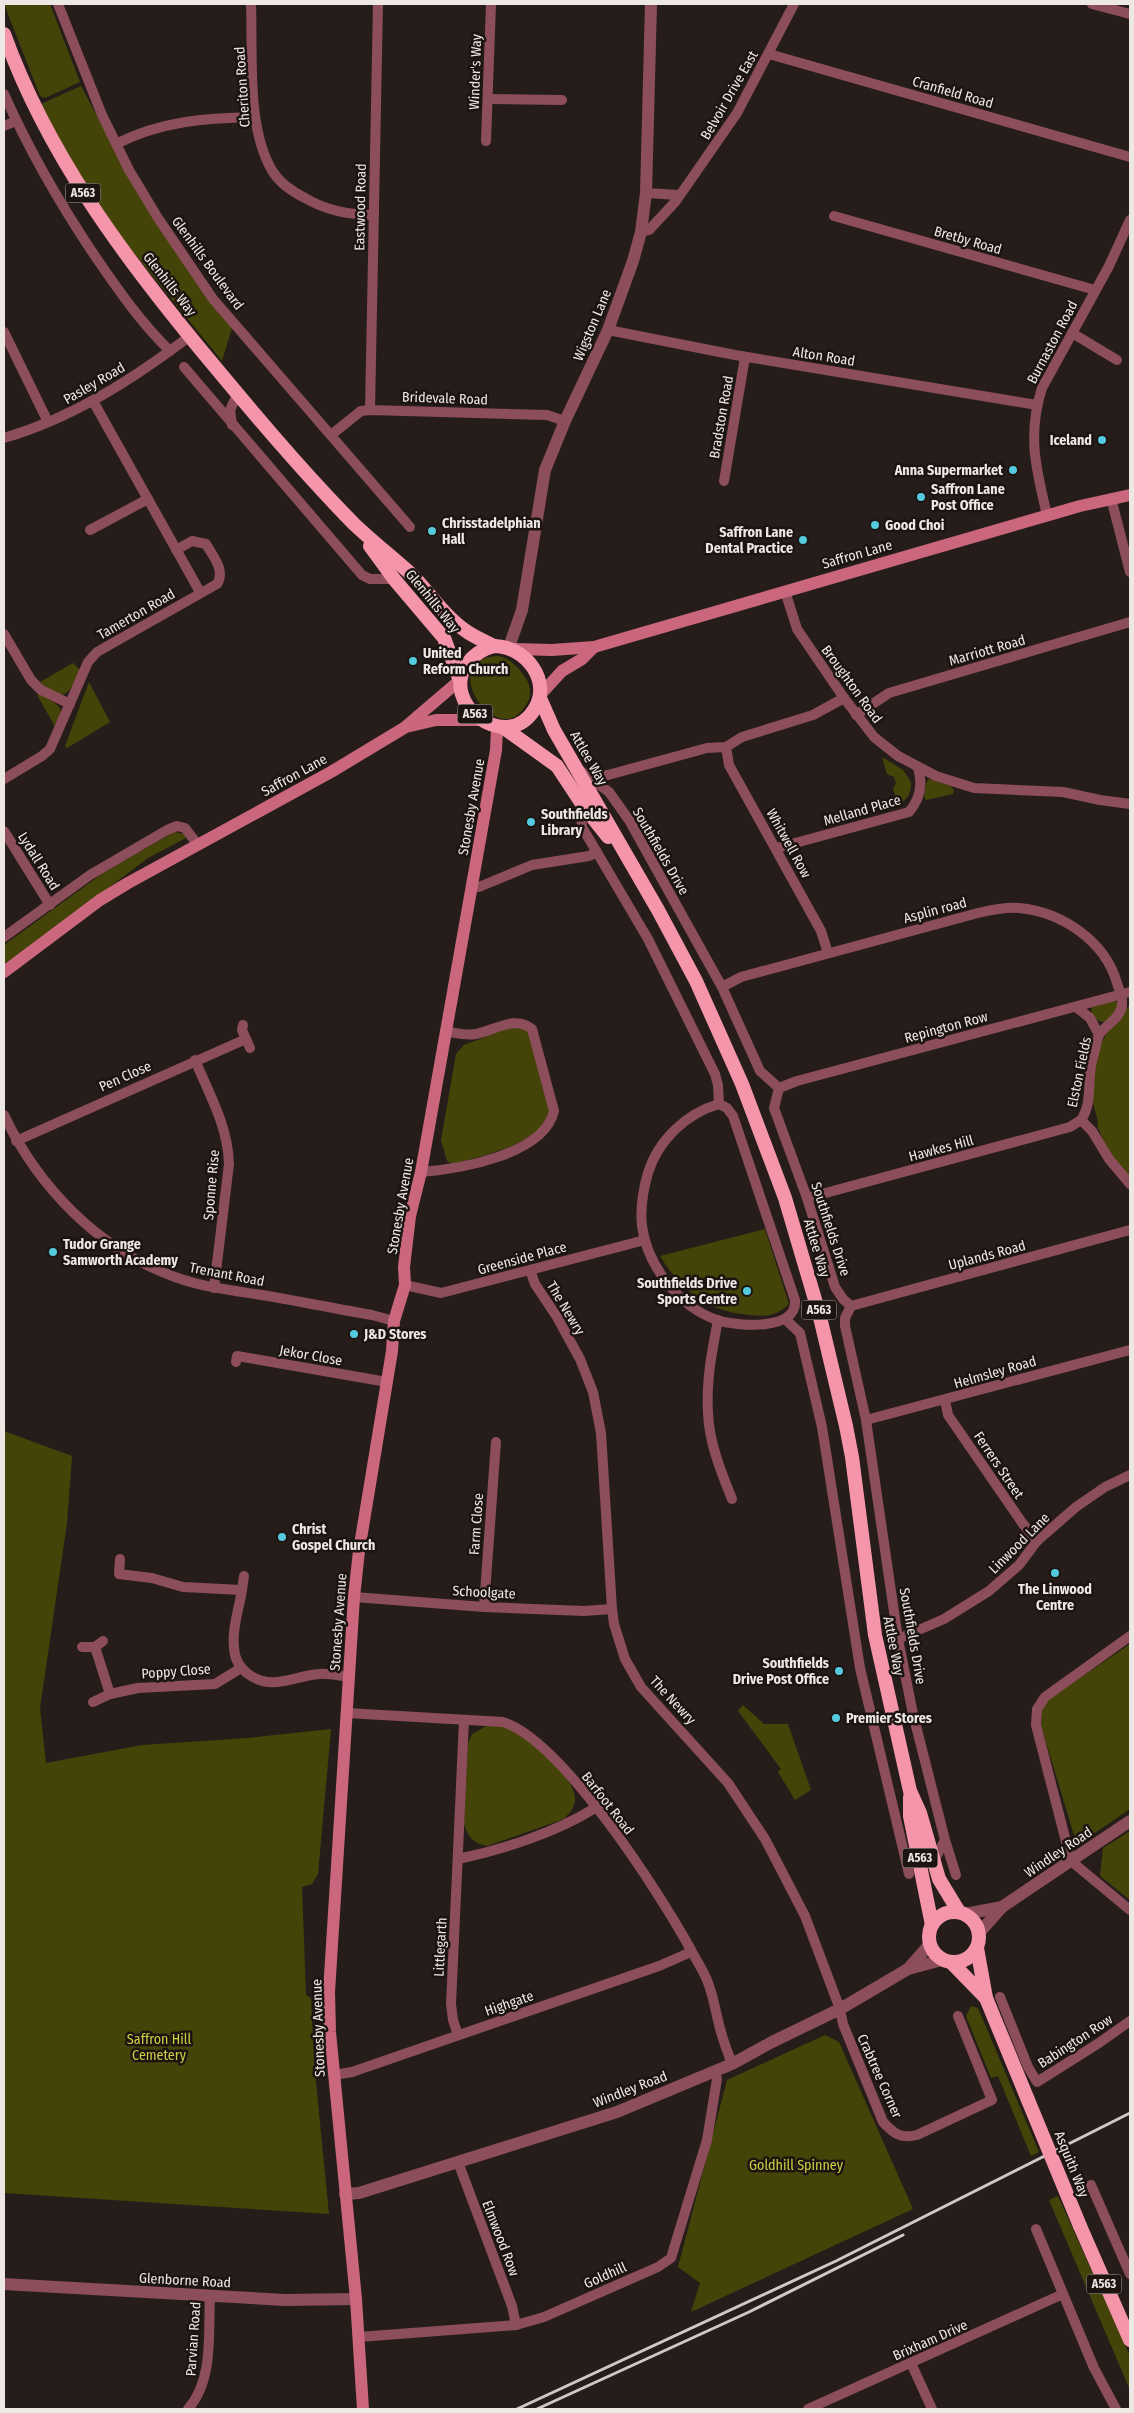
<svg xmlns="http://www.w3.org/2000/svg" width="1134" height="2413" viewBox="0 0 1134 2413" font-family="'Fira Sans Condensed',sans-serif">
<rect width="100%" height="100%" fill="#261d1a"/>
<g fill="#444408">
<path d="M 4,4 L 50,4 L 80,82 L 45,98 L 40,96 Z"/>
<path d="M 81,86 L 108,137 L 232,328 L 222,361 L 112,226 L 69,158 L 41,104 Z"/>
<path d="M 498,656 C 510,658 518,667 525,677 C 531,686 532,696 526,705 C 497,754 434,658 498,656 Z"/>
<path d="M 73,663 L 81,671 C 70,693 62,706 40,682 Z"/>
<path d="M 89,682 L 110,722 L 67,748 L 65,746 Z"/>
<path d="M 40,694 C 60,707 66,704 57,730 L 37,695 Z"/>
<path d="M 882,757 L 903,770 L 911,782 C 912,792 907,801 898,804 L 893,789 L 896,783 L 894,777 L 887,774 Z"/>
<path d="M 929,779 L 951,786 L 954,790 L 953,794 L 926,800 L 924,797 L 926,783 Z"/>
<path d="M 174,832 L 185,834 L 186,838 L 148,858 L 4,966 L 4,945 L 103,873 Z"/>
<path d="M 1113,1001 L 1117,1002 L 1118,1007 L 1106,1022 C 1098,1023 1089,1015 1092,1007 Z"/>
<path d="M 1130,1005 L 1130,1176 C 1115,1164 1105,1146 1098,1128 C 1097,1124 1098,1121 1097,1117 C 1082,1077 1099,1033 1130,1005 Z"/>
<path d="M 514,1026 L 523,1028 L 529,1033 L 549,1110 C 545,1143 480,1157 453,1164 L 447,1161 L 441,1140 L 456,1054 L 464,1045 Z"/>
<path d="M 765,1229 L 789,1304 C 777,1316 766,1317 750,1315 C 709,1312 681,1291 660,1256 Z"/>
<path d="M 4,1431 L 72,1456 L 67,1523 L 40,1708 L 46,1763 L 142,1745 L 248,1738 L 331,1729 L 318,1874 L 312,1884 L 302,1887 L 306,1995 L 311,1998 L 314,2062 L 329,2214 L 4,2193 Z"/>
<path d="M 1130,1644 L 1130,1809 L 1086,1839 L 1074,1835 L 1041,1726 L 1042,1707 L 1049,1699 Z"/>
<path d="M 743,1705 L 764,1724 L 788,1724 L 811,1790 L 795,1800 L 778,1772 L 781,1769 L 738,1711 Z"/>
<path d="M 488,1725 C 494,1725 502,1725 507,1727 C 528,1736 574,1775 575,1799 C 575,1808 569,1813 564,1819 L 487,1846 C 473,1843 468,1837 464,1824 L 468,1743 L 472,1734 Z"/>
<path d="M 1130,1831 L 1130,1900 L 1100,1876 L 1103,1848 Z"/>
<path d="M 971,2006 L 978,2008 L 1039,2152 L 1031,2156 L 998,2076 L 991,2078 L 966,2016 Z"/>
<path d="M 825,2035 L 839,2042 L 913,2209 L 691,2312 L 700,2283 L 678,2267 L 727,2080 Z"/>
<path d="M 1058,2196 L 1130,2356 L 1130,2390 L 1049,2200 Z"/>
</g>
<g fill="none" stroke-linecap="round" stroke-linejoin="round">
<g stroke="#8c4e5b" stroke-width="10">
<path d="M 58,4 L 102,115 L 129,170 L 158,218 L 213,299 L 410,527"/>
<path d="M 251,4 C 253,54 246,129 273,172 C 280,183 293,192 305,198 C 327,211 349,215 374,215"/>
<path d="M 1092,4 L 1130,14"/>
<path d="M 769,54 L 1130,157"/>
<path d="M 4,94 C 30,152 61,206 97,259 C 119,291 142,324 170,351"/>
<path d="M 488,99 L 562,100"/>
<path d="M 4,126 L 16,121"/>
<path d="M 486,141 L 491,4"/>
<path d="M 116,144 C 161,121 206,118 255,117"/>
<path d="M 646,193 L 678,195"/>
<path d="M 834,216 L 1095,290"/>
<path d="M 641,232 L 649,230 L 676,201 L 737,113 L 794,4"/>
<path d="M 608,330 L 735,355 L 1037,405"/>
<path d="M 4,332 L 48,422"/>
<path d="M 1072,333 L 1117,360"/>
<path d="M 184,367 L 362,575 L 370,579 L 394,579"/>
<path d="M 93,401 L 200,592"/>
<path d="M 370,410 L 378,4"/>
<path d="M 232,425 L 230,410 L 238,393"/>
<path d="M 331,435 L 361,411 L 370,410 L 547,415 L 565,421"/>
<path d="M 4,438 C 73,418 133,379 190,336"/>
<path d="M 724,481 L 745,357"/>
<path d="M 1111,498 L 1130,572"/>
<path d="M 1047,515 C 1036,469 1027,435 1042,388 L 1109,266 L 1130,220"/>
<path d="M 90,530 L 148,499"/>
<path d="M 785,591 L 797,629 L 844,698 L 874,737 L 898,756 L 936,776 L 974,788 L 1063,792 L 1100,800 L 1130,804"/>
<path d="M 4,634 L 31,680 L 41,690 L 70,704"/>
<path d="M 856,715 L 889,693 L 1130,622"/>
<path d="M 726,747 L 729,765 L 821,931 L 828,953"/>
<path d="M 578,769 L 609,792 L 629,820 L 722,987 L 760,1071 L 779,1088 L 774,1108 L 807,1198 L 835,1287 L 843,1299 L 851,1306 L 845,1318 L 845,1326 L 866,1420 L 898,1639 L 913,1714 L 945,1840 L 934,1861"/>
<path d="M 591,777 L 608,775 L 707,748 L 726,747 L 742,737 L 813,715 L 844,698"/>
<path d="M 4,779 L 42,756 L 50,749 L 88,662 L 97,652 L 217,584 C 226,570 212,555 206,544 L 192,541 L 176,550"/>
<path d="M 584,807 L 581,813 L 582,827 L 648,939 L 715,1074 L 718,1085 L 719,1104 L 727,1108 L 733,1116 L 795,1300 C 798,1332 736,1326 717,1320 C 679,1307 647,1265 642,1226 C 640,1208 643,1190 648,1173 C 658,1140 687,1113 719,1104"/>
<path d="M 4,831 L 50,905"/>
<path d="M 777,848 L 909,812 C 920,799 923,784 918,768"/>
<path d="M 472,887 L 479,887 L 532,865 L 589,856 L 597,852"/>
<path d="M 4,937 L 90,875 L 167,830 L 177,826 L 185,828 L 198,845"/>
<path d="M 722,987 L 741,977 L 978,913 C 991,910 1006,907 1019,908 C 1062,912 1105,941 1117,983 C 1119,990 1123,998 1122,1005 C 1121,1018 1105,1025 1099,1035 C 1097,1039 1094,1055 1092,1061 C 1087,1080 1093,1103 1081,1120 L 1092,1131 L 1109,1159 L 1130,1184"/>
<path d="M 1076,1007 L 1090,1018 L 1099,1035"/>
<path d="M 243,1025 L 242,1030 L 246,1039"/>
<path d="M 195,1060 C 209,1094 228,1126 229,1164 L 214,1288"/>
<path d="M 779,1088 L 797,1081 L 1130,992"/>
<path d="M 4,1115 C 38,1187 99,1250 175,1277 C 205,1288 237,1291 268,1296 C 303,1302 337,1309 372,1315 L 394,1321"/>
<path d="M 16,1141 L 246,1039 L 250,1048"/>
<path d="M 421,1172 C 459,1169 544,1155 554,1111 L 532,1029 C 515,1015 496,1030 476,1034 C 466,1036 455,1033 445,1031"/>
<path d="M 807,1198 L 1070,1127 L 1081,1120"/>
<path d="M 530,1270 L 535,1284 L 557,1317 L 580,1359 L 593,1392 L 601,1433 L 612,1609 L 614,1624 L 625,1659 L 641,1687 L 728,1783 L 765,1839 L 805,1916 L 840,2009 L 843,2024 L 883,2122 C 894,2134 901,2139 917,2135 L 992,2100 L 958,2016"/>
<path d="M 405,1285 L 441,1293 L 645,1240"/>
<path d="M 851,1306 L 1130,1230"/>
<path d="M 785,1319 L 800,1333 L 822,1427 L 860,1668 L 909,1874"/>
<path d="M 718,1320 C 712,1351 706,1381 708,1413 C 709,1442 721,1472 732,1499"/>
<path d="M 236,1362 L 237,1356 L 387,1382"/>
<path d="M 945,1400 L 948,1415 L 1023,1524 L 1037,1541"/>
<path d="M 866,1420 L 1130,1350"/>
<path d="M 120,1559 L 119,1574 L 152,1578 L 183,1587 L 242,1590 C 239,1609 232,1628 234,1648 C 235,1669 255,1684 277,1682 C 291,1681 304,1675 319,1674 C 329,1673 340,1676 350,1677"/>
<path d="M 242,1590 L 244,1576"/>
<path d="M 354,1597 L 484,1607 L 584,1611 L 612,1609"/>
<path d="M 484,1607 L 496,1442"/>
<path d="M 1130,1636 L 1045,1697 L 1037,1709 L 1036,1725 L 1071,1861 L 1130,1910"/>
<path d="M 898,1639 L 944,1619 L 989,1591 L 1019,1565 L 1037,1541 L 1076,1507 L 1105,1487 L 1130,1475"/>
<path d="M 82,1647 L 95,1647 L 103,1641"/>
<path d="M 95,1647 L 110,1694 L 138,1688 L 215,1684 L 241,1668"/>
<path d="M 93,1702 L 110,1694"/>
<path d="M 347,1713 L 503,1722 C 562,1740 661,1895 691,1950 C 696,1960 703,1970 707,1980 C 714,1997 716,2015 721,2032 C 724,2043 728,2053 732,2064"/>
<path d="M 945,1840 L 956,1875"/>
<path d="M 458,1859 C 502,1850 557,1832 595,1808"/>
<path d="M 1000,1997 L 1028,2067 L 1037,2082 L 1099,2043 L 1130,2021"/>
<path d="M 458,2035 L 453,2020 L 451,2004 L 464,1720"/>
<path d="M 334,2075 L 352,2072 L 659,1966 L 691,1952"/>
<path d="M 458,2162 L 512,2306 L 516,2325"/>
<path d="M 1091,2185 L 1130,2274"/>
<path d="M 1036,2229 L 1094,2368 L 1116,2409"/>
<path d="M 359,2337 L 516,2325 L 544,2317 L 658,2267 L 671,2258 L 707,2140 L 717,2079 L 715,2072"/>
<path d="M 911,2363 L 932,2409"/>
<path d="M 188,2409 C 214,2380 208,2333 210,2296"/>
<path d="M 808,2409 L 1063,2294"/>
</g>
<g stroke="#8c4e5b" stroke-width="12">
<path d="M 509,647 L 522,610 L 545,470 L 565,421 L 608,330 L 633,261 L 641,232 L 646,193 L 651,4"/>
<path d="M 965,1914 L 1002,1907"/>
<path d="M 979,1933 L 1002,1907 L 1130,1821"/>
<path d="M 908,1969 L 930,1944"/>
<path d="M 345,2194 L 359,2193 L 617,2112 L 732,2064 L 772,2042 L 840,2009 L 908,1969 L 942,1960"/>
<path d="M 4,2284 L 285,2300 L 356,2299"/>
</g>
<g stroke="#ca677d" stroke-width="12">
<path d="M 515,649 L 552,650 L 594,647 L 1080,506 L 1130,495"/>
<path d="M 541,694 L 562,671 L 582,659 L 594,647"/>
<path d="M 406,727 L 436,720 L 481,720"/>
<path d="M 4,972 L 100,900 L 128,883 L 331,772 L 404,728 L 459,681"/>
<path d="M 363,2409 L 356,2299 L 330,2032 L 329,1992 L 354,1597 L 359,1551 L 392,1351 L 394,1321 L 405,1285 L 404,1267 L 410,1216 L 421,1172 L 496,750 L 497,728"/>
</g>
<g stroke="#f595aa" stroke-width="14">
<path d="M 4,34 C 47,153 121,253 201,350 C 250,409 300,469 354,524 C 372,541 392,557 411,574 C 430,593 446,619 469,633 C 477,638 486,642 494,646"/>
<path d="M 370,546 L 394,579 L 444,638 L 459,678"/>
<path d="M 494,646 C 525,646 553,681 534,710 C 506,754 439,703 467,664 C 474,654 482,649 494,646 Z"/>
<path d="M 540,698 L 554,730 L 658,910 L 696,981 L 742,1084 L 785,1198 L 819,1313 L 846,1426 L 852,1457 L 875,1635 L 910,1791 L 920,1813 L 939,1879 L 959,1912"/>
<path d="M 504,728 L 557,766 L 584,807 L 608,837"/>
<path d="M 910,1797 L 910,1816 L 932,1925"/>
<circle cx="954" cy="1937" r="25"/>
<path d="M 977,1948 L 986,1998 L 1028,2100"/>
<path d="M 951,1962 L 986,1998"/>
<path d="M 1080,2226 L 1130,2340"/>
</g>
<g stroke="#cfc9c6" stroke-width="3">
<path d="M 517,2409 L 836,2261 L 1130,2113"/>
<path d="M 537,2409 L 749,2312 L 903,2235"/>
</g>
<path stroke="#f595aa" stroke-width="14" d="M 1028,2100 L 1080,2226"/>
</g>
<g fill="#55cade" stroke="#1c1411" stroke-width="2">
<circle cx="1102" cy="440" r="5"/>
<circle cx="1013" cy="470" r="5"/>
<circle cx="921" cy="497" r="5"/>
<circle cx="875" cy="525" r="5"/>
<circle cx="432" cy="531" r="5"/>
<circle cx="803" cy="540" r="5"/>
<circle cx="413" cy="661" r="5"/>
<circle cx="531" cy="822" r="5"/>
<circle cx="53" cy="1252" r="5"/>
<circle cx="747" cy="1291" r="5"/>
<circle cx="354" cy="1334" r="5"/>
<circle cx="282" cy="1537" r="5"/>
<circle cx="1055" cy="1573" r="5"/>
<circle cx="839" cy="1671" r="5"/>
<circle cx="836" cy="1718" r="5"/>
</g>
<g text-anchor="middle" stroke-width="5" stroke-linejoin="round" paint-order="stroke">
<g fill="#1c1411" stroke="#afa8a5" stroke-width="1">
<rect x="65.5" y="183.5" width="35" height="19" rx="4"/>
<rect x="457.5" y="704.5" width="35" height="19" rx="4"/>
<rect x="801.5" y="1300.5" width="35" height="19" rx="4"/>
<rect x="902.5" y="1848.5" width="35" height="19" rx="4"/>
<rect x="1086.5" y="2274.5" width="35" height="19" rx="4"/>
</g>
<g font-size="12" font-weight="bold" fill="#eee8e5">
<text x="83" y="197">A563</text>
<text x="475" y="718">A563</text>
<text x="819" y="1314">A563</text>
<text x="920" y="1862">A563</text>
<text x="1104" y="2288">A563</text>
</g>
<g font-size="14" fill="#eee8e5" stroke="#1c1411">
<text transform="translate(475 72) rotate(-88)" y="5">Winder's Way</text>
<text transform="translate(242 87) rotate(-94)" y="5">Cheriton Road</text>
<text transform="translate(953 92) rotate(16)" y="5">Cranfield Road</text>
<text transform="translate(729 95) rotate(-60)" y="5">Belvoir Drive East</text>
<text transform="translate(360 207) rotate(-89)" y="5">Eastwood Road</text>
<text transform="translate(968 240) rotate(16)" y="5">Bretby Road</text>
<text transform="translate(208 263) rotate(54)" y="5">Glenhills Boulevard</text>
<text transform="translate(170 284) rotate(52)" y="5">Glenhills Way</text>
<text transform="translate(592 325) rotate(-67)" y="5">Wigston Lane</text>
<text transform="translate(1052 342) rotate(-62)" y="5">Burnaston Road</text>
<text transform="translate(824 356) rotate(9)" y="5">Alton Road</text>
<text transform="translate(94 383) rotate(-30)" y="5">Pasley Road</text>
<text transform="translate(445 398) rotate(2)" y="5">Bridevale Road</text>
<text transform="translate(721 417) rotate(-80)" y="5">Bradston Road</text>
<text transform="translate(857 554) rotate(-16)" y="5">Saffron Lane</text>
<text transform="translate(433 601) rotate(51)" y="5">Glenhills Way</text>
<text transform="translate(136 614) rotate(-30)" y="5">Tamerton Road</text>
<text transform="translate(987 650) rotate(-16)" y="5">Marriott Road</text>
<text transform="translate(852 684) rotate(54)" y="5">Broughton Road</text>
<text transform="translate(589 758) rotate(60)" y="5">Attlee Way</text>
<text transform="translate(294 775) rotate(-29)" y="5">Saffron Lane</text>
<text transform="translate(471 807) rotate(-80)" y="5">Stonesby Avenue</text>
<text transform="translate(862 810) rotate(-16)" y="5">Melland Place</text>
<text transform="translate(789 843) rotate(61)" y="5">Whitwell Row</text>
<text transform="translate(661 851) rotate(60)" y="5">Southfields Drive</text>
<text transform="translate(39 861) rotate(58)" y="5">Lydall Road</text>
<text transform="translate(935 910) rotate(-15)" y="5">Asplin road</text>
<text transform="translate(946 1027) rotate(-15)" y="5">Repington Row</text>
<text transform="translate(1079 1072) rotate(-78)" y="5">Elston Fields</text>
<text transform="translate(125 1076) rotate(-24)" y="5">Pen Close</text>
<text transform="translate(941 1148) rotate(-15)" y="5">Hawkes Hill</text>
<text transform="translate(211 1185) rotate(-85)" y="5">Sponne Rise</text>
<text transform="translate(400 1206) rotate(-80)" y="5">Stonesby Avenue</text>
<text transform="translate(831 1229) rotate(72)" y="5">Southfields Drive</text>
<text transform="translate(817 1248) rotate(73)" y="5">Attlee Way</text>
<text transform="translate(987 1255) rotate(-15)" y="5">Uplands Road</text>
<text transform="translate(522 1258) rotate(-15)" y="5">Greenside Place</text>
<text transform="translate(227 1274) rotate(11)" y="5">Trenant Road</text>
<text transform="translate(566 1308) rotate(59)" y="5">The Newry</text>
<text transform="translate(311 1355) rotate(10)" y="5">Jekor Close</text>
<text transform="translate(995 1372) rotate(-16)" y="5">Helmsley Road</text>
<text transform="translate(999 1465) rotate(56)" y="5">Ferrers Street</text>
<text transform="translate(476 1524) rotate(-86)" y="5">Farm Close</text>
<text transform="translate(1019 1543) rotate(-45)" y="5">Linwood Lane</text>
<text transform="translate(484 1592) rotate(3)" y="5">Schoolgate</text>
<text transform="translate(338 1622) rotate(-86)" y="5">Stonesby Avenue</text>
<text transform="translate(913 1636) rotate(80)" y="5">Southfields Drive</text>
<text transform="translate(894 1646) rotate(79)" y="5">Attlee Way</text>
<text transform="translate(176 1671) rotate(-4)" y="5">Poppy Close</text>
<text transform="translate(673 1700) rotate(47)" y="5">The Newry</text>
<text transform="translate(608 1803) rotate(52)" y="5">Barfoot Road</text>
<text transform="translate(1058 1852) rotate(-34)" y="5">Windley Road</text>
<text transform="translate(440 1947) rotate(-87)" y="5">Littlegarth</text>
<text transform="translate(509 2003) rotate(-19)" y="5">Highgate</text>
<text transform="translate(318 2028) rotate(-92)" y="5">Stonesby Avenue</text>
<text transform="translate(1075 2041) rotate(-33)" y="5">Babington Row</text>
<text transform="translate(880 2076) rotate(66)" y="5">Crabtree Corner</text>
<text transform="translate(630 2089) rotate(-21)" y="5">Windley Road</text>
<text transform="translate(1072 2164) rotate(68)" y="5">Asquith Way</text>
<text transform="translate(501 2238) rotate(69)" y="5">Elmwood Row</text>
<text transform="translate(605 2275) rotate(-24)" y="5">Goldhill</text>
<text transform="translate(185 2280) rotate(3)" y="5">Glenborne Road</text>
<text transform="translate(193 2339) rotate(-86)" y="5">Parvian Road</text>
<text transform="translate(930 2340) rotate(-24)" y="5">Brixham Drive</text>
</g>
<g font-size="14" font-weight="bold" fill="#eee8e5" stroke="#1c1411" text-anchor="start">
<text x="1092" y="445" text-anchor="end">Iceland</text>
<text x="1003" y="475" text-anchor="end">Anna Supermarket</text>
<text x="931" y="494">Saffron Lane<tspan x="931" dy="16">Post Office</tspan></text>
<text x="442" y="528">Chrisstadelphian<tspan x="442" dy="16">Hall</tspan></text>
<text x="885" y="530">Good Choi</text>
<text x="793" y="537" text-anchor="end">Saffron Lane<tspan x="793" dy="16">Dental Practice</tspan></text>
<text x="423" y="658">United<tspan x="423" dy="16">Reform Church</tspan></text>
<text x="541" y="819">Southfields<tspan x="541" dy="16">Library</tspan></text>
<text x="63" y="1249">Tudor Grange<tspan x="63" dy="16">Samworth Academy</tspan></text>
<text x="737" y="1288" text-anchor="end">Southfields Drive<tspan x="737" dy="16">Sports Centre</tspan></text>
<text x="364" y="1339">J&amp;D Stores</text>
<text x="292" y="1534">Christ<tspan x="292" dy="16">Gospel Church</tspan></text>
<text x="1055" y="1594" text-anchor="middle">The Linwood<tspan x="1055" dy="16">Centre</tspan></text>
<text x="829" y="1668" text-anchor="end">Southfields<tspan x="829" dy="16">Drive Post Office</tspan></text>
<text x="846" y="1723">Premier Stores</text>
</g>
<g font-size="14" fill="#d0cf42" stroke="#1c1411">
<text x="159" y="2044">Saffron Hill<tspan x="159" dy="16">Cemetery</tspan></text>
<text x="796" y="2170">Goldhill Spinney</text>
</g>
</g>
<rect width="1134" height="2413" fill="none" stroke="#eee8e5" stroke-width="10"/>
</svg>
